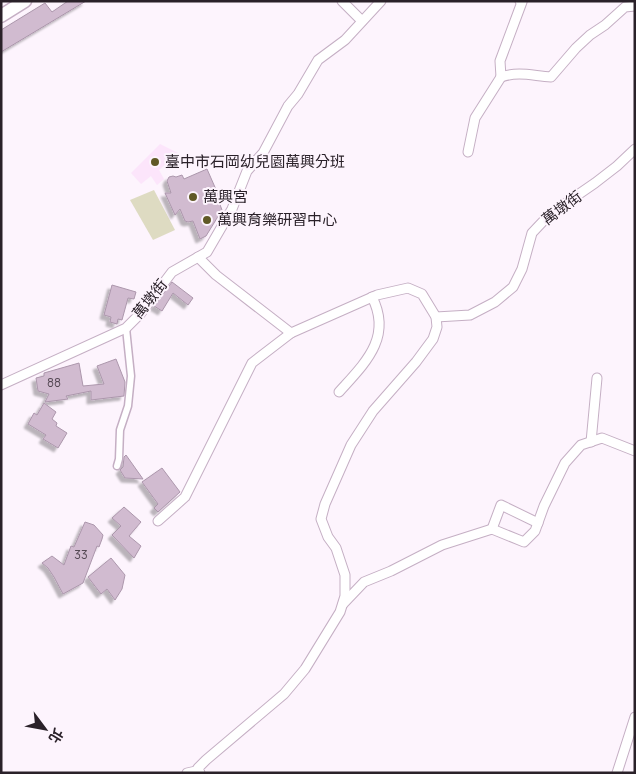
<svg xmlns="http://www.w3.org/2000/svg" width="636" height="774" viewBox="0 0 636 774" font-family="Manrope,'Noto Sans TC',sans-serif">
<defs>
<filter id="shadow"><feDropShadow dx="-4" dy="4" stdDeviation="1" flood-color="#0004"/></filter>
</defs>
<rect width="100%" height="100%" fill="#fdf4fd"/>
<path fill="#fce5fb" d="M 160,144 L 178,153 L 159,170 L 164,179 L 157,185 L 151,176 L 141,184 L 131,173 Z"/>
<path fill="#dedbc2" d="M 154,190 L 175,230 L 153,240 L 130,200 Z"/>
<g fill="#d1bbd0" stroke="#ac97ac" filter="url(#shadow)">
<path d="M 68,1 L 86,1 L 1,52 L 1,30 L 45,3 L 52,12 Z"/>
<path d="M 207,169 L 221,201 L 219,202 L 222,210 L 206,236 L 200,239 L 193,221 L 188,222 L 185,221 L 180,209 L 175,215 L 165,193 L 171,193 L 167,181 L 169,177 L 173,176 L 176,177 L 182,175 L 184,179 Z"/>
<path d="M 172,282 L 193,298 L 188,305 L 173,293 L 162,311 L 154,306 Z"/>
<path d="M 112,285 L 136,292 L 134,299 L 128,298 L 122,320 L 118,319 L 117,324 L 110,322 L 111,317 L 104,315 Z"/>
<path d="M 116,359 L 125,382 L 124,396 L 91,400 L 91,391 L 66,396 L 68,399 L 45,402 L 49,394 L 38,391 L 36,378 L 44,376 L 44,373 L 79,363 L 83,386 L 104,384 L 97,366 Z"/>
<path d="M 44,403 L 56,412 L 52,419 L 57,423 L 56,426 L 67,433 L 58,448 L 43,439 L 46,435 L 28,424 L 34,413 L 37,415 Z"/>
<path d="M 126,455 L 143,479 L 125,478 L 120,470 L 123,467 L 124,457 Z"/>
<path d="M 162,468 L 180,492 L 158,512 L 154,508 L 158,504 L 142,482 Z"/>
<path d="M 124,507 L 141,522 L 129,536 L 141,546 L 134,558 L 112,535 L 121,526 L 112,518 Z"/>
<path d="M 85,522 L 94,525 L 103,535 L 102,539 L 99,547 L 97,546 L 83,583 L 63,594 L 54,577 L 48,568 L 42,563 L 52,556 L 64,565 L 71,546 L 74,547 Z"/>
<path d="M 111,558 L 125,575 L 122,589 L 115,600 L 107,589 L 101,594 L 88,577 Z"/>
</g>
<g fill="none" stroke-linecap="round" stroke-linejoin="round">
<defs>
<path id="pedestrian" d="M 117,466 L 119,459 L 120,430 L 128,406 L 131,376 L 126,328"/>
<g id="minor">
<path d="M 342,1 L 362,21"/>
<path d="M 520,1 L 522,2 L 500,61 L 501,77 C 519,71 533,76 551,77 L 576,48 L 590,35 L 605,25 L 625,7 L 635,6"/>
<path d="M 468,152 L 475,118 L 501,77"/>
<path d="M 198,257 L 216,275 L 291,333 L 377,295 L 408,288 L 422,294 L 436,317 L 437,327 L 433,339 L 416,362 L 373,411 L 351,445 L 325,504 L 321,519 L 328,537 L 336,548 L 345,575 L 345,596 L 340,612 L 305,669 L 284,694 L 206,760 L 198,768 L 200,773"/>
<path d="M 436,317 L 470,315 L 495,302 L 513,287 L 522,269 L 532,233 L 550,214 L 595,183 L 617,166 L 635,149"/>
<path d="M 1,385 L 126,328 L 141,313 L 172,272 L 207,252 L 232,209 L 247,171 L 263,153 L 288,106 L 298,94 L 318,60 L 345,40 L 381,1"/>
<path d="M 339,392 C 364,364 393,338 372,297"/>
<path d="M 591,442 L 597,378"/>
<path d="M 158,521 L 185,497 L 252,363 L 291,333"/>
<path d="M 492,529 L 501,505 L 538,523"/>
<path d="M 343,604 L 364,582 L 391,571 L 442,545 L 492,529 L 524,542 L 535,531 L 544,506 L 565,463 L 581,445 L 602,438 L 635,451"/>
<path d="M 187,773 L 196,771"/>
<path d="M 617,773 L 635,717"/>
</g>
<path id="primary" d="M 1,16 L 25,1"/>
</defs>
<use href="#pedestrian" stroke="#c5afc4" stroke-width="9"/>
<use href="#minor" stroke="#c5afc4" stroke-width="11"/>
<use href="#primary" stroke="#c5afc4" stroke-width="15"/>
<use href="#pedestrian" stroke="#fff" stroke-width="6"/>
<use href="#minor" stroke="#fff" stroke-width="9"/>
<use href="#primary" stroke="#fff" stroke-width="12"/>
</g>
<g fill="#605926" stroke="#fdf4fd" stroke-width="2">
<circle cx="155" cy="162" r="5"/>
<circle cx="193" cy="197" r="5"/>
<circle cx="207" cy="220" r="5"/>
</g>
<g text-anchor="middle" stroke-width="4" stroke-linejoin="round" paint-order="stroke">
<g font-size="12" fill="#544853">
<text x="54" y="387">88</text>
<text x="81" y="559">33</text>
</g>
<g font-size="15" fill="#2a2129" stroke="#fdf4fd" text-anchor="start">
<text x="165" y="167">臺中市石岡幼兒園萬興分班</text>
<text x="203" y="202">萬興宮</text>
<text x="217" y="225">萬興育樂研習中心</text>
</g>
<g font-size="15" fill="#2a2129" stroke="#fdf4fd">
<text transform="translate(562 208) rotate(-37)" y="5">萬墩街</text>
<text transform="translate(150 299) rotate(-51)" y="5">萬墩街</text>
</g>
</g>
<rect width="636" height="774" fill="none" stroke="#2a2129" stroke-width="5"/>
<g transform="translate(45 729) rotate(122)" stroke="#fdf4fd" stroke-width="4" paint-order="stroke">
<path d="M0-4L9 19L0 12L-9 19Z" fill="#2a2129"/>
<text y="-8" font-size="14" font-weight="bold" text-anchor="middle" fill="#2a2129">北</text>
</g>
</svg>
